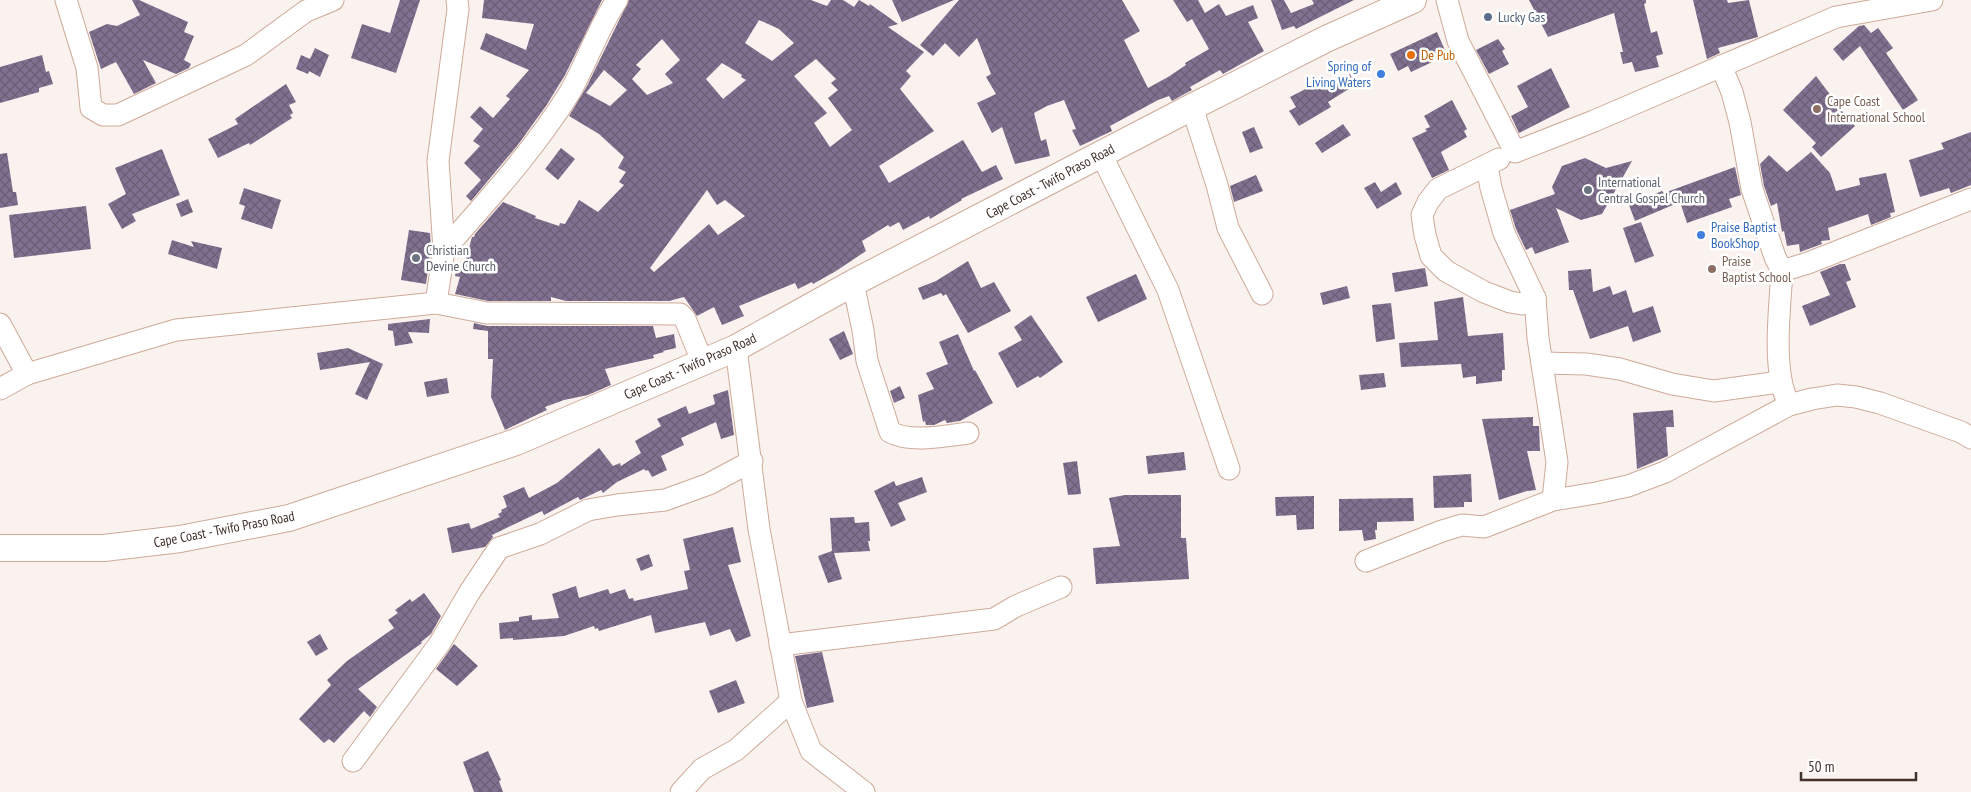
<svg xmlns="http://www.w3.org/2000/svg" width="1971" height="792" viewBox="0 0 1971 792" font-family="'PT Sans Narrow',sans-serif">
<defs>
<pattern id="building-cross-hatch" width="8" height="8" patternUnits="userSpaceOnUse" patternTransform="scale(1.25)"><rect width="8" height="8" fill="#817190"/><path d="M0 0l8 8M0 8l8-8" fill="none" stroke="#6b5d76"/></pattern>
</defs>
<rect width="100%" height="100%" fill="#faf2ef"/>
<g fill="url(#building-cross-hatch)" fill-rule="evenodd">
<path d="M 132,0 L 139,0 L 188,22 L 184,32 L 194,36 L 184,60 L 191,64 L 189,68 L 176,74 L 143,60 L 156,83 L 134,94 L 116,62 L 101,69 L 89,32 L 107,24 L 117,26 L 140,15 Z"/>
<path d="M 400,0 L 420,0 L 396,73 L 351,58 L 362,24 L 390,33 Z"/>
<path d="M 484,0 L 602,0 L 565,75 L 546,106 L 517,146 L 471,201 L 466,196 L 481,180 L 464,163 L 480,146 L 473,141 L 483,129 L 470,117 L 480,106 L 493,118 L 510,99 L 506,96 L 529,70 L 480,49 L 486,33 L 526,50 L 534,24 L 482,18 Z"/>
<path d="M 629,0 L 811,0 L 827,6 L 831,0 L 843,0 L 854,7 L 859,0 L 869,6 L 870,4 L 898,24 L 888,27 L 924,52 L 906,71 L 911,76 L 900,89 L 934,131 L 879,166 L 889,183 L 963,140 L 982,172 L 996,165 L 1003,179 L 961,199 L 962,200 L 930,219 L 929,216 L 903,230 L 899,222 L 890,227 L 888,225 L 862,241 L 866,251 L 836,271 L 813,284 L 812,282 L 798,289 L 795,283 L 739,306 L 744,316 L 722,325 L 714,307 L 697,316 L 684,297 L 669,301 L 566,301 L 551,297 L 551,301 L 488,301 L 455,294 L 460,277 L 455,276 L 458,264 L 464,266 L 472,237 L 474,237 L 475,234 L 503,202 L 536,216 L 535,218 L 559,226 L 560,223 L 565,224 L 579,200 L 598,212 L 624,185 L 619,182 L 626,172 L 618,168 L 624,157 L 599,134 L 569,116 L 587,86 ZM 759,20 L 779,29 L 794,43 L 772,61 L 745,43 ZM 662,39 L 680,60 L 665,74 L 673,83 L 647,95 L 632,79 L 641,69 L 636,65 ZM 816,59 L 836,79 L 831,83 L 838,90 L 828,98 L 852,130 L 830,147 L 814,123 L 827,113 L 794,76 ZM 722,63 L 742,75 L 741,77 L 746,80 L 723,99 L 706,79 ZM 604,70 L 627,90 L 610,106 L 586,93 ZM 707,190 L 717,205 L 725,200 L 745,216 L 718,235 L 709,224 L 654,272 L 650,268 Z"/>
<path d="M 892,0 L 954,0 L 902,22 Z"/>
<path d="M 959,0 L 1122,0 L 1140,31 L 1124,40 L 1148,88 L 1168,77 L 1186,65 L 1185,63 L 1209,49 L 1192,19 L 1187,22 L 1173,0 L 1198,0 L 1205,13 L 1219,4 L 1226,16 L 1253,5 L 1258,18 L 1248,22 L 1264,51 L 1223,74 L 1220,70 L 1190,87 L 1192,90 L 1188,92 L 1172,101 L 1169,96 L 1158,100 L 1110,126 L 1112,131 L 1080,146 L 1072,130 L 1076,129 L 1064,100 L 1047,106 L 1034,113 L 1041,141 L 1046,139 L 1050,156 L 1015,164 L 1002,127 L 992,133 L 977,103 L 996,94 L 986,77 L 991,74 L 977,38 L 959,57 L 945,43 L 933,56 L 920,45 Z"/>
<path d="M 1271,0 L 1284,0 L 1291,13 L 1314,4 L 1312,0 L 1354,0 L 1296,29 L 1294,26 L 1282,30 Z"/>
<path d="M 1529,0 L 1646,0 L 1646,3 L 1644,4 L 1651,33 L 1657,31 L 1663,54 L 1656,56 L 1659,67 L 1635,72 L 1632,62 L 1623,64 L 1620,52 L 1623,52 L 1614,13 L 1548,37 Z"/>
<path d="M 1693,0 L 1727,0 L 1728,3 L 1749,0 L 1758,37 L 1718,48 L 1720,53 L 1707,59 Z"/>
<path d="M 1864,25 L 1871,33 L 1878,28 L 1893,48 L 1886,53 L 1918,100 L 1903,110 L 1860,46 L 1843,61 L 1833,49 L 1859,26 Z"/>
<path d="M 1437,32 L 1447,55 L 1411,72 L 1408,66 L 1398,71 L 1390,54 Z"/>
<path d="M 1498,39 L 1505,49 L 1502,51 L 1509,64 L 1489,74 L 1476,50 Z"/>
<path d="M 315,48 L 329,55 L 320,77 L 309,71 L 308,74 L 296,69 L 301,55 L 310,59 Z"/>
<path d="M 42,55 L 46,72 L 49,71 L 53,84 L 39,88 L 39,92 L 0,103 L 0,67 Z"/>
<path d="M 1551,68 L 1570,107 L 1519,133 L 1511,116 L 1528,107 L 1517,86 Z"/>
<path d="M 1350,74 L 1355,85 L 1328,102 L 1331,107 L 1299,126 L 1289,111 L 1296,107 L 1290,97 L 1321,81 L 1326,90 Z"/>
<path d="M 1816,76 L 1835,101 L 1834,102 L 1855,126 L 1821,157 L 1812,147 L 1816,143 L 1783,110 Z"/>
<path d="M 286,84 L 296,102 L 289,105 L 293,113 L 290,115 L 292,118 L 250,145 L 249,143 L 218,158 L 208,139 L 238,124 L 235,119 Z"/>
<path d="M 1452,100 L 1467,129 L 1464,131 L 1467,137 L 1441,152 L 1449,170 L 1432,178 L 1412,138 L 1427,131 L 1425,129 L 1430,127 L 1424,116 Z"/>
<path d="M 1343,124 L 1351,135 L 1322,153 L 1315,143 Z"/>
<path d="M 1254,127 L 1263,148 L 1250,153 L 1242,132 Z"/>
<path d="M 1971,132 L 1971,185 L 1951,193 L 1949,188 L 1920,197 L 1909,160 L 1944,149 L 1941,143 Z"/>
<path d="M 561,148 L 575,159 L 558,180 L 545,169 Z"/>
<path d="M 162,149 L 180,195 L 132,214 L 136,221 L 122,229 L 108,204 L 126,194 L 115,168 Z"/>
<path d="M 1811,152 L 1830,173 L 1836,191 L 1860,185 L 1859,178 L 1886,173 L 1895,212 L 1890,213 L 1891,217 L 1871,225 L 1868,214 L 1828,228 L 1830,240 L 1821,241 L 1822,244 L 1800,252 L 1799,244 L 1787,246 L 1784,231 L 1782,232 L 1777,203 L 1771,206 L 1764,186 L 1760,164 L 1769,155 L 1787,172 Z"/>
<path d="M 7,153 L 13,192 L 16,192 L 18,205 L 0,208 L 0,154 Z"/>
<path d="M 1585,158 L 1606,168 L 1632,161 L 1602,214 L 1581,220 L 1556,208 L 1569,242 L 1535,254 L 1532,247 L 1526,250 L 1516,229 L 1510,210 L 1555,194 L 1552,187 L 1562,166 Z"/>
<path d="M 1735,167 L 1741,195 L 1729,199 L 1732,207 L 1687,223 L 1680,202 L 1635,221 L 1629,205 L 1662,191 L 1664,193 Z"/>
<path d="M 1256,175 L 1263,191 L 1234,202 L 1230,186 Z"/>
<path d="M 1375,182 L 1381,192 L 1396,182 L 1402,194 L 1377,209 L 1364,188 Z"/>
<path d="M 244,188 L 281,200 L 272,229 L 241,219 L 245,206 L 239,204 Z"/>
<path d="M 188,199 L 193,212 L 181,217 L 176,204 Z"/>
<path d="M 86,206 L 91,249 L 14,258 L 9,215 Z"/>
<path d="M 1641,222 L 1654,256 L 1635,263 L 1623,228 Z"/>
<path d="M 409,230 L 430,233 L 431,249 L 426,284 L 401,280 Z"/>
<path d="M 172,240 L 194,247 L 191,241 L 222,248 L 217,269 L 168,254 Z"/>
<path d="M 968,261 L 981,288 L 994,282 L 1011,311 L 968,333 L 946,294 L 943,296 L 941,293 L 923,300 L 918,288 L 936,281 Z"/>
<path d="M 1840,264 L 1845,264 L 1851,280 L 1846,282 L 1856,307 L 1810,326 L 1802,306 L 1830,295 L 1820,272 Z"/>
<path d="M 1425,268 L 1428,286 L 1395,292 L 1392,273 Z"/>
<path d="M 1591,269 L 1593,292 L 1610,286 L 1613,295 L 1626,290 L 1633,313 L 1653,306 L 1661,332 L 1633,342 L 1628,326 L 1590,339 L 1573,290 L 1569,290 L 1568,271 Z"/>
<path d="M 1136,274 L 1147,299 L 1098,322 L 1086,297 Z"/>
<path d="M 1347,286 L 1350,298 L 1323,305 L 1320,293 Z"/>
<path d="M 1463,297 L 1468,336 L 1503,333 L 1505,370 L 1502,370 L 1502,381 L 1476,384 L 1476,376 L 1463,378 L 1461,364 L 1401,367 L 1399,343 L 1438,340 L 1434,302 Z"/>
<path d="M 1391,303 L 1395,339 L 1376,342 L 1372,305 Z"/>
<path d="M 1031,315 L 1063,362 L 1040,378 L 1038,376 L 1017,388 L 998,353 L 1022,340 L 1014,327 Z"/>
<path d="M 430,319 L 429,333 L 408,332 L 413,343 L 395,346 L 393,331 L 388,330 L 388,324 Z"/>
<path d="M 474,323 L 487,326 L 653,326 L 656,338 L 674,334 L 676,348 L 663,351 L 664,352 L 653,355 L 654,358 L 605,369 L 611,385 L 588,395 L 564,400 L 545,407 L 547,410 L 505,430 L 491,397 L 493,359 L 488,359 L 488,331 L 473,329 Z"/>
<path d="M 844,331 L 853,354 L 840,360 L 829,339 Z"/>
<path d="M 958,334 L 974,371 L 975,370 L 993,403 L 960,421 L 947,423 L 945,420 L 934,425 L 926,425 L 925,421 L 923,422 L 918,395 L 934,389 L 926,373 L 948,364 L 939,342 Z"/>
<path d="M 348,348 L 383,364 L 367,400 L 355,394 L 370,362 L 320,370 L 317,353 Z"/>
<path d="M 1384,373 L 1386,387 L 1361,390 L 1359,375 Z"/>
<path d="M 447,378 L 449,393 L 427,397 L 424,382 Z"/>
<path d="M 900,386 L 905,398 L 894,403 L 890,391 Z"/>
<path d="M 728,390 L 734,435 L 721,439 L 716,422 L 681,438 L 684,445 L 661,456 L 667,470 L 652,477 L 648,470 L 646,471 L 644,469 L 617,482 L 603,493 L 601,490 L 580,500 L 578,497 L 544,515 L 542,511 L 492,535 L 493,537 L 485,547 L 452,553 L 447,528 L 469,523 L 471,529 L 500,517 L 498,514 L 502,512 L 501,510 L 507,507 L 503,496 L 524,487 L 529,498 L 557,483 L 599,448 L 613,466 L 620,463 L 621,466 L 641,453 L 635,441 L 661,426 L 657,419 L 686,406 L 689,414 L 715,404 L 713,395 Z"/>
<path d="M 1673,410 L 1674,427 L 1666,427 L 1668,456 L 1637,469 L 1633,413 Z"/>
<path d="M 1533,417 L 1533,426 L 1539,426 L 1540,451 L 1527,451 L 1536,490 L 1527,491 L 1499,500 L 1482,419 Z"/>
<path d="M 1184,452 L 1186,470 L 1148,474 L 1146,456 Z"/>
<path d="M 1077,461 L 1081,494 L 1068,495 L 1063,463 Z"/>
<path d="M 1471,474 L 1472,502 L 1464,502 L 1464,507 L 1434,508 L 1433,476 Z"/>
<path d="M 922,477 L 927,492 L 898,503 L 906,520 L 891,527 L 874,491 L 894,481 L 896,486 Z"/>
<path d="M 1125,495 L 1181,495 L 1181,538 L 1186,538 L 1189,579 L 1096,584 L 1093,548 L 1120,546 L 1109,498 Z"/>
<path d="M 1314,496 L 1314,529 L 1297,530 L 1296,515 L 1276,516 L 1275,497 Z"/>
<path d="M 1413,498 L 1414,521 L 1377,522 L 1377,530 L 1375,530 L 1376,539 L 1364,541 L 1362,530 L 1339,531 L 1339,499 Z"/>
<path d="M 854,517 L 855,523 L 869,522 L 870,541 L 868,541 L 870,551 L 834,553 L 842,579 L 828,583 L 818,556 L 832,551 L 830,518 Z"/>
<path d="M 733,527 L 741,562 L 728,565 L 751,636 L 736,642 L 730,629 L 710,636 L 705,622 L 655,633 L 651,615 L 599,631 L 598,628 L 595,629 L 594,626 L 564,636 L 513,640 L 513,638 L 500,639 L 499,623 L 519,621 L 519,617 L 532,615 L 532,620 L 559,618 L 552,594 L 576,586 L 579,598 L 608,589 L 610,594 L 625,589 L 629,599 L 633,598 L 634,601 L 688,589 L 684,571 L 690,570 L 683,539 Z"/>
<path d="M 649,554 L 653,566 L 641,571 L 636,559 Z"/>
<path d="M 424,593 L 441,616 L 431,634 L 421,642 L 422,643 L 358,689 L 377,707 L 370,717 L 364,711 L 334,743 L 329,739 L 324,743 L 299,719 L 331,685 L 327,680 L 347,661 L 394,628 L 388,620 L 398,613 L 395,610 L 410,599 L 412,602 Z"/>
<path d="M 320,634 L 328,649 L 316,656 L 307,642 Z"/>
<path d="M 454,644 L 478,666 L 457,686 L 436,669 Z"/>
<path d="M 822,652 L 834,702 L 807,708 L 795,656 Z"/>
<path d="M 736,680 L 745,703 L 718,713 L 709,691 Z"/>
<path d="M 488,751 L 501,780 L 499,781 L 503,792 L 474,792 L 463,762 Z"/>
</g>
<g fill="none" stroke-linecap="round" stroke-linejoin="round">
<defs>
<g id="minor">
<path d="M 66,0 L 87,68 L 91,108 L 103,115 L 118,115 L 246,55 L 306,11 L 333,0"/>
<path d="M 1447,0 L 1458,41 L 1515,152 L 1594,121 L 1836,17 L 1932,0"/>
<path d="M 1721,66 L 1732,92 L 1740,122 L 1752,189 L 1775,257 L 1782,271 L 1808,263 L 1971,199"/>
<path d="M 1192,107 L 1217,185 L 1228,228 L 1262,294"/>
<path d="M 1101,154 L 1168,290 L 1229,469"/>
<path d="M 1499,159 L 1438,189 L 1428,202 L 1422,215 L 1425,235 L 1431,256 L 1446,271 L 1484,292 L 1510,302 L 1522,304 L 1535,298"/>
<path d="M 1487,166 L 1491,188 L 1504,233 L 1535,298 L 1538,338 L 1557,462 L 1553,500"/>
<path d="M 444,250 C 488,200 535,149 570,92 C 587,62 598,28 617,0"/>
<path d="M 1782,271 C 1780,306 1773,362 1785,395"/>
<path d="M 853,283 L 863,330 L 867,361 L 890,432 C 910,443 946,436 968,433"/>
<path d="M 436,303 L 444,250 L 438,161 L 458,9 L 457,0"/>
<path d="M 0,324 L 27,374 L 176,330 L 436,303 L 487,313 L 680,314 L 685,319 L 702,361"/>
<path d="M 736,348 L 759,529 L 791,701 L 811,751 L 864,792"/>
<path d="M 1542,363 L 1586,364 L 1620,369 L 1672,384 L 1714,391 L 1780,382"/>
<path d="M 0,389 L 27,374"/>
<path d="M 1366,561 L 1442,531 L 1462,525 L 1484,527 L 1553,500 L 1596,493 L 1628,486 L 1665,472 L 1789,405 L 1812,399 L 1837,395 L 1856,397 L 1880,403 L 1961,432 L 1971,438"/>
<path d="M 780,645 L 994,619 L 1016,606 L 1061,587"/>
<path d="M 353,761 L 440,643 L 469,593 L 499,548 L 540,534 L 588,510 L 617,505 L 665,500 L 709,484 L 752,461"/>
<path d="M 681,792 L 702,769 L 736,750 L 791,701"/>
</g>
<path id="major" d="M 0,548 L 104,548 L 180,539 L 289,518 L 516,442 L 736,348 L 853,283 L 1192,107 L 1326,39 L 1413,0"/>
</defs>
<use href="#minor" stroke="#ceaa99" stroke-width="23"/>
<use href="#major" stroke="#ceaa99" stroke-width="28"/>
<use href="#minor" stroke="#fff" stroke-width="21"/>
<use href="#major" stroke="#fff" stroke-width="26"/>
</g>
<circle fill="#5c6f8a" stroke="#fff" stroke-width="2" cx="1488" cy="17" r="5"/>
<circle fill="#e8710a" stroke="#fff" stroke-width="2" cx="1411" cy="55" r="5"/>
<g fill="#3f7fe0" stroke="#fff" stroke-width="2">
<circle cx="1381" cy="74" r="5"/>
<circle cx="1701" cy="235" r="5"/>
</g>
<g fill="#8d6e63" stroke="#fff" stroke-width="2">
<circle cx="1817" cy="109" r="5"/>
<circle cx="1712" cy="269" r="5"/>
</g>
<g fill="#6b7280" stroke="#fff" stroke-width="2">
<circle cx="1588" cy="190" r="5"/>
<circle cx="416" cy="258" r="5"/>
</g>
<g text-anchor="middle" stroke-width="5" stroke-linejoin="round" paint-order="stroke">
<g font-size="14" fill="#4e5e75" stroke="#fff" text-anchor="start">
<text x="1498" y="22">Lucky Gas</text>
</g>
<g font-size="14" fill="#c56008" stroke="#fff" text-anchor="start">
<text x="1421" y="60">De Pub</text>
</g>
<g font-size="14" fill="#366cbe" stroke="#fff" text-anchor="end">
<text x="1371" y="71">Spring of<tspan x="1371" dy="16">Living Waters</tspan></text>
<text x="1711" y="232" text-anchor="start">Praise Baptist<tspan x="1711" dy="16">BookShop</tspan></text>
</g>
<g font-size="14" fill="#785e54" stroke="#fff" text-anchor="start">
<text x="1827" y="106">Cape Coast<tspan x="1827" dy="16">International School</tspan></text>
<text x="1722" y="266">Praise<tspan x="1722" dy="16">Baptist School</tspan></text>
</g>
<g font-size="14" fill="#41322b" stroke="#fff">
<text transform="translate(1050 181) rotate(-28)" y="5">Cape Coast - Twifo Praso Road</text>
<text transform="translate(690 366) rotate(-24)" y="5">Cape Coast - Twifo Praso Road</text>
<text transform="translate(224 529) rotate(-11)" y="5">Cape Coast - Twifo Praso Road</text>
</g>
<g font-size="14" fill="#5b616d" stroke="#fff" text-anchor="start">
<text x="1598" y="187">International<tspan x="1598" dy="16">Central Gospel Church</tspan></text>
<text x="426" y="255">Christian<tspan x="426" dy="16">Devine Church</tspan></text>
</g>
</g>
<path d="M1801 772v8h115v-8" fill="none" stroke="#41322b" stroke-width="2.5"/>
<text x="1808" y="772" font-size="15" fill="#41322b" stroke="#ffffff" stroke-width="4" paint-order="stroke">50 m</text>
</svg>
